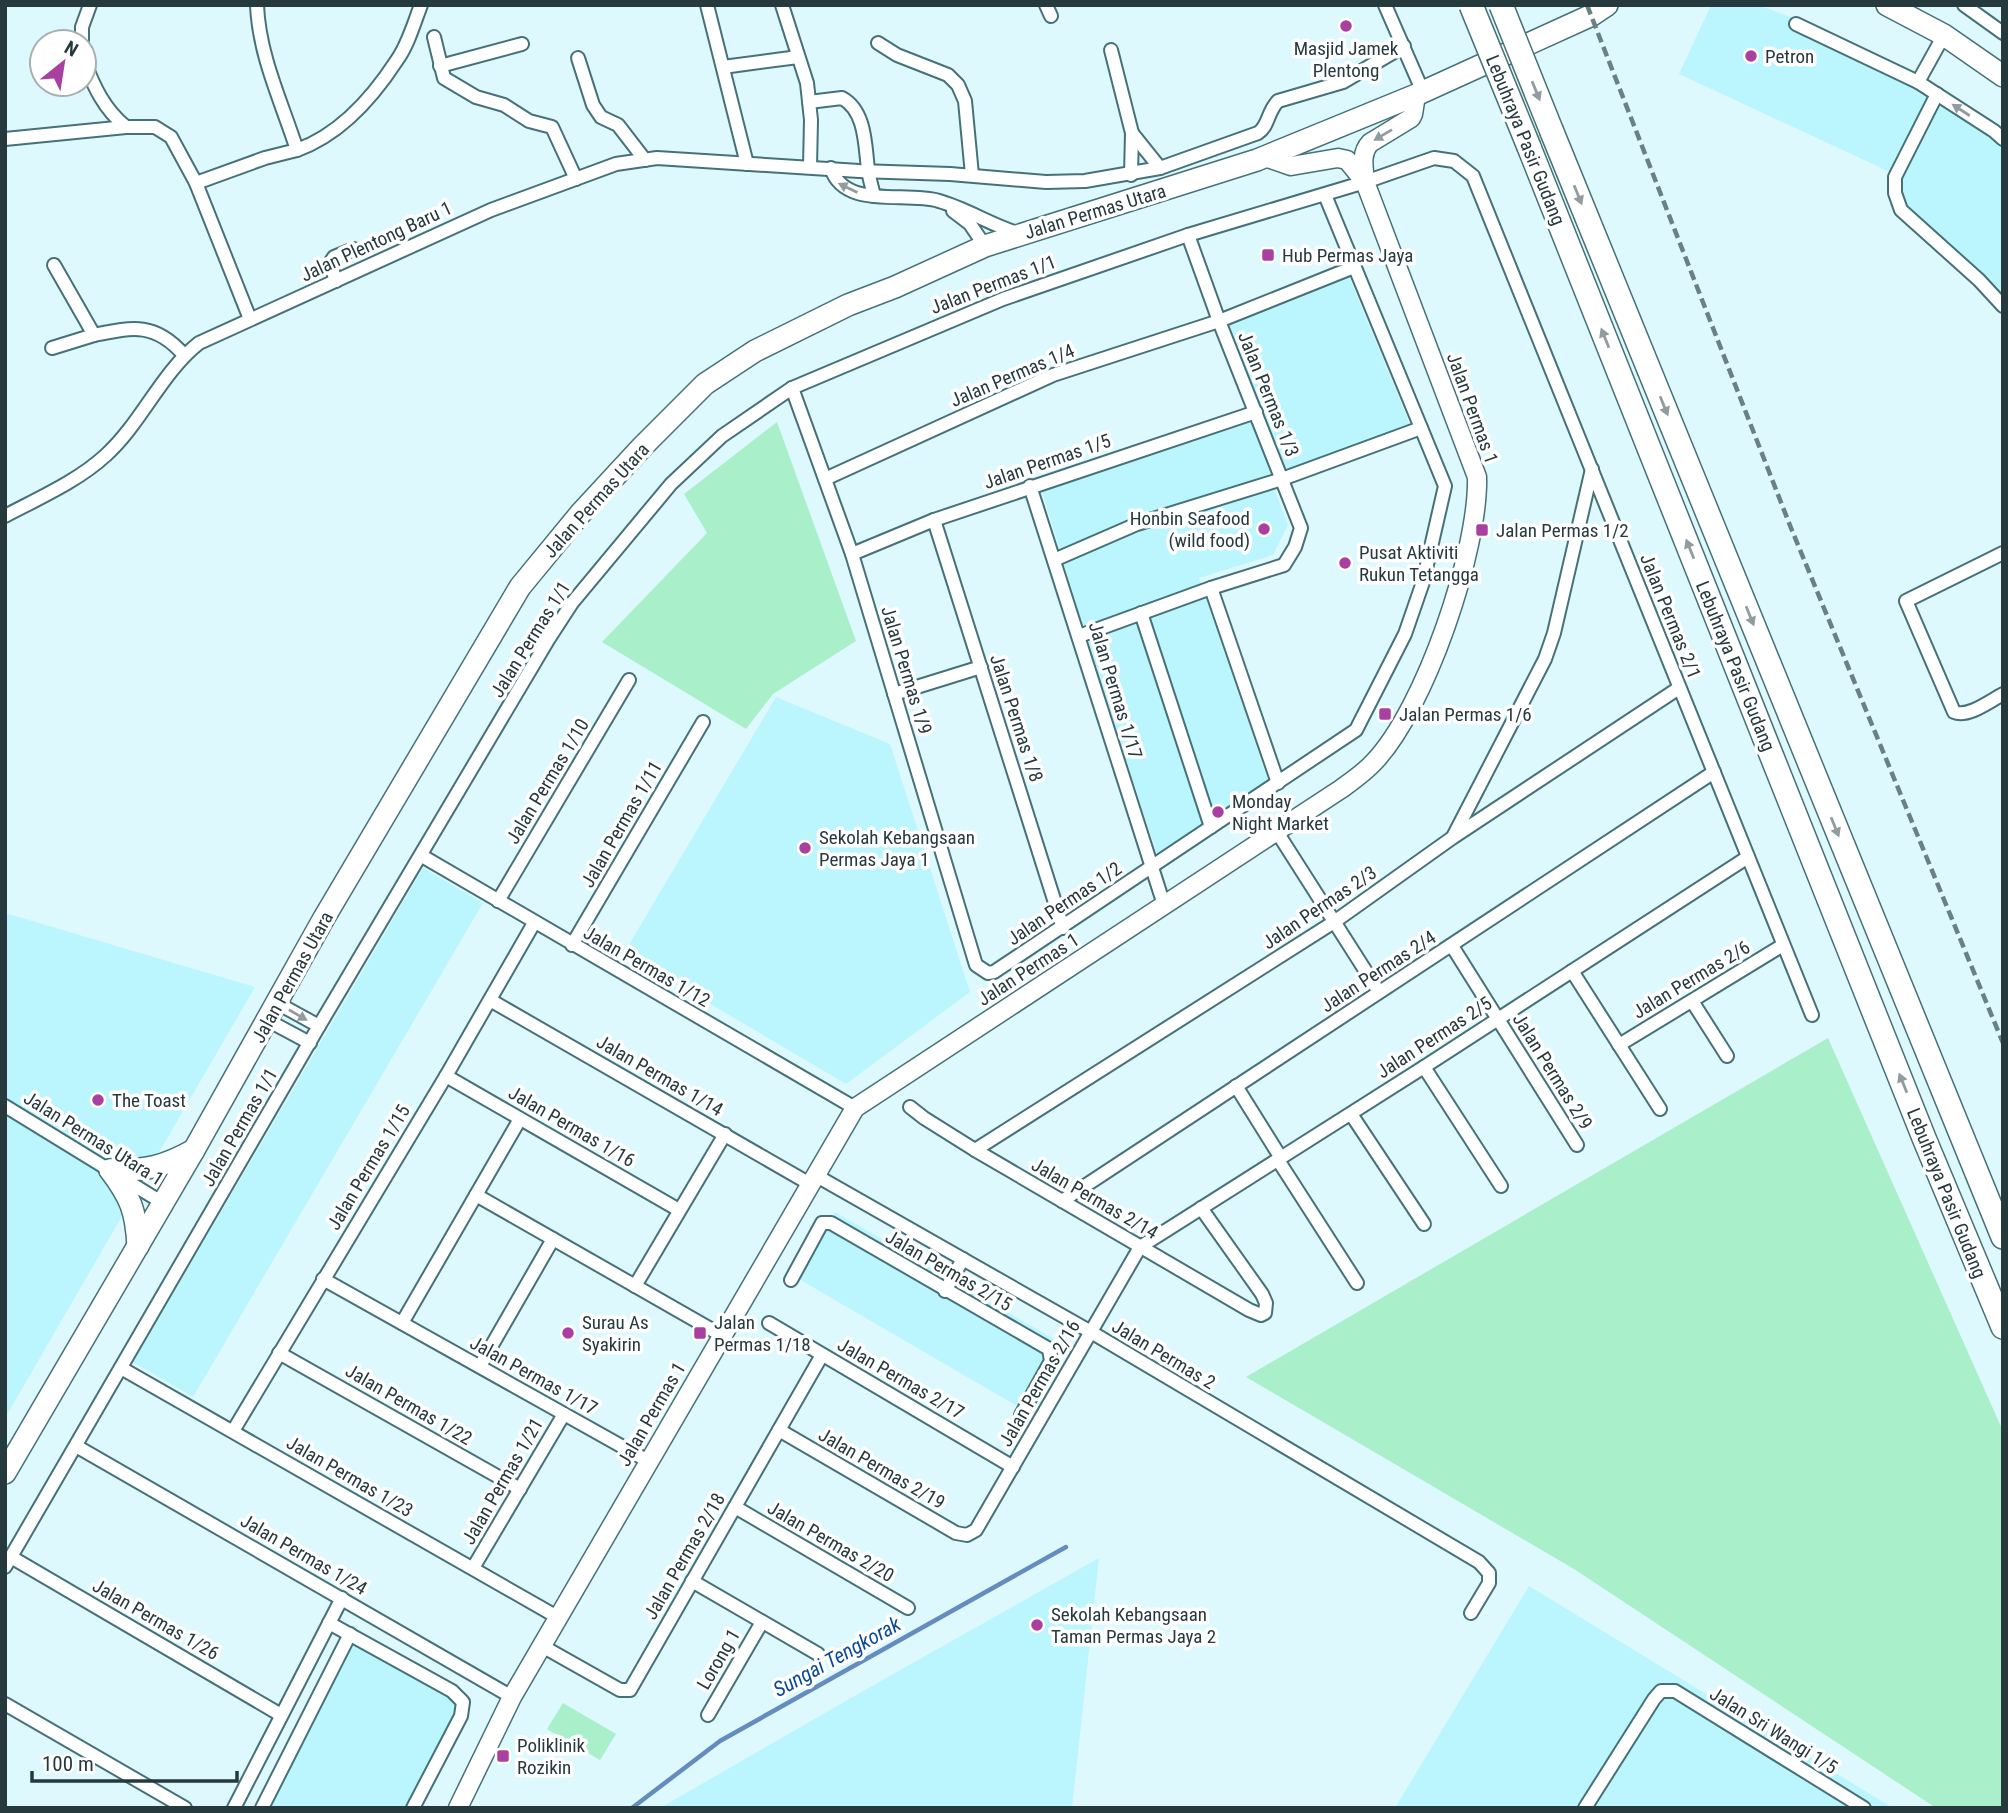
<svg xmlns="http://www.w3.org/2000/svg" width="2008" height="1813" viewBox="0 0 2008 1813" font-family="'Roboto Condensed',sans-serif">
<rect width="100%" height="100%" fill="#ddf9fe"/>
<g fill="#bbf5fe">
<path d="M 1711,5 L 1758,5 L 1804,22 L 2003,131 L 2003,314 L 1975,283 L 1898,215 L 1888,192 L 1890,172 L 1679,74 Z"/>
<path d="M 1345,267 L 1413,432 L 1274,488 L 1288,525 L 1273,555 L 1199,578 L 1268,780 L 1157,854 L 1095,665 L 1042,492 L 1119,459 L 1265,417 L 1226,315 Z"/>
<path d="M 776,697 L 890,744 L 970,992 L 846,1084 L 624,953 Z"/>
<path d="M 423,868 L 483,903 L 193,1397 L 133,1362 Z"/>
<path d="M 5,913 L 255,987 L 5,1418 Z"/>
<path d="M 835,1212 L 1057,1341 L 1019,1407 L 797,1278 Z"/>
<path d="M 1099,1558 L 1072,1808 L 660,1808 L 863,1691 Z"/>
<path d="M 1529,1586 L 1893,1808 L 1395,1808 Z"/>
<path d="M 353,1644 L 459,1703 L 406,1808 L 268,1808 Z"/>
</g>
<g fill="#a9f0ca">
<path d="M 777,422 L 856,641 L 773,694 L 746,729 L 602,642 L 707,533 L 684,494 Z"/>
<path d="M 1828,1038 L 2003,1431 L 2003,1808 L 1936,1808 L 1574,1569 L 1246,1377 Z"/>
<path d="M 563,1703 L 616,1734 L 600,1760 L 547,1729 Z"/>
</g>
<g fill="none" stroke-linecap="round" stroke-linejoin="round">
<path stroke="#658cbe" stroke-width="4.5" d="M 632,1808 L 720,1741 L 1066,1547"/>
<defs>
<g id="street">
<path d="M 707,5 L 747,164"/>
<path d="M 782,5 L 807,83 L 811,120 L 810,167"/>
<path d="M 1046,5 L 1051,16"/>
<path d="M 1385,5 L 1423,92"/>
<path d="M 1964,5 L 2003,33"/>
<path d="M 1796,24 L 1918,82 L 1994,131 L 2003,139"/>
<path d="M 434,37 L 444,78 L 476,97 L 504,105 L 529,121 L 552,127 L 576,179"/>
<path d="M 82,42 L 82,27 L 90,5"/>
<path d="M 878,43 L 897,55 L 948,75 L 958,85 L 965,101 L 972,175"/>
<path d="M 1111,50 L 1132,133 L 1131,175"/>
<path d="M 578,58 L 593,105 L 601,117 L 618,125 L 645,160"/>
<path d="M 84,61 C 94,87 104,109 126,127"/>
<path d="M 440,66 L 522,44"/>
<path d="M 723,67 L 798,57"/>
<path d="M 1918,82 L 1944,35"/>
<path d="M 1937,94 L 1895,177 L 1895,193 L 1901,210 L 1979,280 L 2003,306"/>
<path d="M 809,102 L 842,98 C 866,111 865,146 868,169 C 869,178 872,187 874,196"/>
<path d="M 1132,133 L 1160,168"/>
<path d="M 5,139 L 126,127 L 155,127 L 171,137 L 196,183 L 250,319"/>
<path d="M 297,150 C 339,135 373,97 397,60 C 408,45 414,23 421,5"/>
<path d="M 831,168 C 844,210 906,191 939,201 C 967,209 991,225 1020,234"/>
<path d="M 196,183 L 265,158 L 297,150 C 282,103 259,56 257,5"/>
<path d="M 953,211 L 970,224 L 985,246"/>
<path d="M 54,265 L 94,335 C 133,327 155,322 184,355"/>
<path d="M 336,281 L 330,263 L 334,257 L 354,249"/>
<path d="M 52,348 L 94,335"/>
<path d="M 792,388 L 852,554 L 976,965 L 988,973 L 994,972 L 1356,730 L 1405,634 L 1423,582 L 1445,486 L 1325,195"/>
<path d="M 825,479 L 1053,375 L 1219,321 L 1354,267"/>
<path d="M 1030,486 L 1164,905"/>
<path d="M 5,516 C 39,498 78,481 106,455 C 142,422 161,373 199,343 L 491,210 L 616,164 L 657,158 L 859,171 L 950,174 L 1046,182 L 1085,181 L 1160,168 L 1258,133 C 1269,126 1267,112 1278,101 L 1343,82 L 1404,46"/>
<path d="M 934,520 L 1063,928"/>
<path d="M 2003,553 L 1906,601 L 1954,712 C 1968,718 1990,701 2003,694"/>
<path d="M 852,554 L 934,520 L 1256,412"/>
<path d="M 1054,560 L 1137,524 L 1282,479 L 1421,428"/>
<path d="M 1211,588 L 1278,783"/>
<path d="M 1141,613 L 1211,827"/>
<path d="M 1079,636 L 1211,588 L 1284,565 L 1295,547 L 1301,528 L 1219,321 L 1188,235"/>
<path d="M 894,694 L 981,667"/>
<path d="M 1277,832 L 1379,992"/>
<path d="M 1454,835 L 1545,659 L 1554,633 L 1592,469"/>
<path d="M 422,856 L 855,1108"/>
<path d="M 498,901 L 629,680"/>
<path d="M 572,945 L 703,722"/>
<path d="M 1452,946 L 1577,1145"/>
<path d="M 1572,971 L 1660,1109"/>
<path d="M 490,1000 L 810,1184"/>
<path d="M 1692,1001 L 1727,1056"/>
<path d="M 277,1003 L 319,1026"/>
<path d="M 267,1020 L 310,1043"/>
<path d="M 1619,1045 L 1783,945"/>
<path d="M 1424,1067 L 1501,1186"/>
<path d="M 446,1076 L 679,1210"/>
<path d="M 1236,1086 L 1281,1158"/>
<path d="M 5,1106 L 163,1203"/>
<path d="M 910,1107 L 924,1118 L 975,1150 L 1249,1310 L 1261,1315 L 1265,1313 L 1266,1303 L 1262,1294 L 1201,1208"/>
<path d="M 1351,1114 L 1424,1224"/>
<path d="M 975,1150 L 1334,922 L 1452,838 L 1679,688"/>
<path d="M 1278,1160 L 1357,1283"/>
<path d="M 815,1175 L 1091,1332 L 1479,1562 L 1489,1573 L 1489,1583 L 1471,1613"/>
<path d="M 476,1195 L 721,1335"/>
<path d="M 1062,1201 L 1714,772"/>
<path d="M 323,1279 L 648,1461"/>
<path d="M 791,1280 L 822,1223 L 831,1223 L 1049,1349 L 1051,1361 L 1021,1415"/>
<path d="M 635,1286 L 725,1134"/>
<path d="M 945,1291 L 963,1259"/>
<path d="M 402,1323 L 520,1119"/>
<path d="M 769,1323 L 1013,1467"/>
<path d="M 279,1353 L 520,1489"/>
<path d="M 480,1366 L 553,1239"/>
<path d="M 121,1368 L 559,1618"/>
<path d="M 779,1430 L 956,1533 L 967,1535 L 976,1530 L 1140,1247 L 1424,1067 L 1748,857"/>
<path d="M 233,1431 L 446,1076 L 534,923"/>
<path d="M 76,1446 L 512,1697"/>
<path d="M 735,1507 L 908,1608"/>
<path d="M 11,1557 L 281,1715"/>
<path d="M 5,1567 L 319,1026 L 548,640 L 572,603 L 671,484 L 722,436 L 792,388 L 1003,299 L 1188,235 L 1365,182 L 1434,158 L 1454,161 L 1473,176 L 1812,1015"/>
<path d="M 473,1568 L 564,1414"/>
<path d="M 692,1581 L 818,1654"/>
<path d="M 329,1623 L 452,1691 L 463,1702 L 461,1716 L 413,1808"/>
<path d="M 542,1646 L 620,1690 L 630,1690 L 822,1355"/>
<path d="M 5,1704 L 185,1808"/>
<path d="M 708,1715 L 762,1622"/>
<path d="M 234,1808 L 342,1598"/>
<path d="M 262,1808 L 350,1634"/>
<path d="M 1585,1808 L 1654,1699 L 1661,1691 L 1675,1691 L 1864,1808"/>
</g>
<g id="secondary">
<path d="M 1365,182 C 1364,168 1360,154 1370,143 L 1411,118 L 1413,114 L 1416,95"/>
<path d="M 458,1808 L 512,1697 L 855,1108 L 1341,789 C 1352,781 1364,773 1374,762 C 1425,709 1479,550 1477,477 L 1365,182 L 1347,160 L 1338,158 L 1291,166 L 1265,157"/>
</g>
<g id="primary">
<path d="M 1887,5 L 1944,35 L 2003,76"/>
<path d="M 110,1170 C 146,1171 163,1167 194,1150"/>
<path d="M 110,1170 C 131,1198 136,1211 138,1246"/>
<path d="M 5,1473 L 194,1150 L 324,918 L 520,587 L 580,514 L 642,447 L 705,384 L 755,351 L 848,305 L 895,287 L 985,246 L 1257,160 L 1416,95 L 1592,15 L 1607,5"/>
</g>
<g id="highway">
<path d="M 1552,132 L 2003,1237"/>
<path d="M 1529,147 L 1924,1138 L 2003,1327"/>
</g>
</defs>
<use href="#street" stroke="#467178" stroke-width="16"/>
<use href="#secondary" stroke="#467178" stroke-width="21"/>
<use href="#primary" stroke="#467178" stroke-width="24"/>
<use href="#highway" stroke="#467178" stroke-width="26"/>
<use href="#street" stroke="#fff" stroke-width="12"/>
<use href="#secondary" stroke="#fff" stroke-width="18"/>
<use href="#primary" stroke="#fff" stroke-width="21"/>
<use href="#highway" stroke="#fff" stroke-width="23"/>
<path stroke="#6a8084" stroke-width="4.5" stroke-dasharray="10 5" stroke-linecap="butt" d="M 1587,5 L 1791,528 L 2003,1043"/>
<defs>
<g id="highway-bridge">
<path d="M 1471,5 L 1529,147"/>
<path d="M 1501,5 L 1552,132"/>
</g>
</defs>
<use href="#highway-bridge" stroke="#467178" stroke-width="26" stroke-linecap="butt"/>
<use href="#highway-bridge" stroke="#fff" stroke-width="23"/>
</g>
<defs><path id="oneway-solid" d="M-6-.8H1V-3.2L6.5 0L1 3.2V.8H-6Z" transform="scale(1.75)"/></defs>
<g fill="#929c9e">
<use href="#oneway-solid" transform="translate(1536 91) rotate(68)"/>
<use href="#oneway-solid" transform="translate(1961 110) rotate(-147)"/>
<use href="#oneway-solid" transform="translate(1383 135) rotate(149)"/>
<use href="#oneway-solid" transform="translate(848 188) rotate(-154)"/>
<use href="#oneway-solid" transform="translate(1578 195) rotate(68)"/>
<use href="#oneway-solid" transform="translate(1605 338) rotate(-112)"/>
<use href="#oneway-solid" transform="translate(1664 406) rotate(68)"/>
<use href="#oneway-solid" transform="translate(1690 549) rotate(-112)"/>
<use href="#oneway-solid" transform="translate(1750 616) rotate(68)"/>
<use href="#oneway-solid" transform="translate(1835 827) rotate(68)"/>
<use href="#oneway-solid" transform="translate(298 1015) rotate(30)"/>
<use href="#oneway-solid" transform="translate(1903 1083) rotate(-112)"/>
</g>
<g fill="#a940a1" stroke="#fff" stroke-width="2.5">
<circle cx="1346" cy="26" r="7"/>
<circle cx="1751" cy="56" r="7"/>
<rect x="1261" y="248" width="14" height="14" rx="3.5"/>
<circle cx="1264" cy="529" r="7"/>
<rect x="1475" y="523" width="14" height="14" rx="3.5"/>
<circle cx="1345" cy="563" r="7"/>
<rect x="1378" y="707" width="14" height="14" rx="3.5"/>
<circle cx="1218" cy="812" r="7"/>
<circle cx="805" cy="848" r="7"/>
<circle cx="98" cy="1100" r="7"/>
<circle cx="568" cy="1333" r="7"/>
<rect x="693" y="1326" width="14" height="14" rx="3.5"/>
<circle cx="1037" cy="1625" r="7"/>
<rect x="496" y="1749" width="14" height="14" rx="3.5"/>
</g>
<g text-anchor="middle" stroke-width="7" stroke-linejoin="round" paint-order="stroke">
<g font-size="19" fill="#26393c" stroke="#fff" text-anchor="start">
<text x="1346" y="55" text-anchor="middle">Masjid Jamek<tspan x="1346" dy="22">Plentong</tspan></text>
<text x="1765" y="63">Petron</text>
<text x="1282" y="262">Hub Permas Jaya</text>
<text x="1250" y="525" text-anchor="end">Honbin Seafood<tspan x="1250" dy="22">(wild food)</tspan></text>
<text x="1496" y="537">Jalan Permas 1/2</text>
<text x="1359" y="559">Pusat Aktiviti<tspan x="1359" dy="22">Rukun Tetangga</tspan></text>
<text x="1399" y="721">Jalan Permas 1/6</text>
<text x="1232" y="808">Monday<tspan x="1232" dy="22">Night Market</tspan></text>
<text x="819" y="844">Sekolah Kebangsaan<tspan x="819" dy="22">Permas Jaya 1</tspan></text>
<text x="112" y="1107">The Toast</text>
<text x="582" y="1329">Surau As<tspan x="582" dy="22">Syakirin</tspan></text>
<text x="714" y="1329">Jalan<tspan x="714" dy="22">Permas 1/18</tspan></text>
<text x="1051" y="1621">Sekolah Kebangsaan<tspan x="1051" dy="22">Taman Permas Jaya 2</tspan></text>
<text x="517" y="1752">Poliklinik<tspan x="517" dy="22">Rozikin</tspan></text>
</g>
<g font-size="19" fill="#26393c" stroke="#fff">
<text transform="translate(1526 140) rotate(68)" y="7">Lebuhraya Pasir Gudang</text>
<text transform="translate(1095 211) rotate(-17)" y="7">Jalan Permas Utara</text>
<text transform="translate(376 241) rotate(-25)" y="7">Jalan Plentong Baru 1</text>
<text transform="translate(993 284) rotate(-21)" y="7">Jalan Permas 1/1</text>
<text transform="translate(1012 375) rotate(-23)" y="7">Jalan Permas 1/4</text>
<text transform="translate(1269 394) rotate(68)" y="7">Jalan Permas 1/3</text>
<text transform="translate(1473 408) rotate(70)" y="7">Jalan Permas 1</text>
<text transform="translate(1047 461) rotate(-19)" y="7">Jalan Permas 1/5</text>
<text transform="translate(596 500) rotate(-48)" y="7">Jalan Permas Utara</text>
<text transform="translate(1671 616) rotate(68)" y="7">Jalan Permas 2/1</text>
<text transform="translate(530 639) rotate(-58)" y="7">Jalan Permas 1/1</text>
<text transform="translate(1736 666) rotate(68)" y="7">Lebuhraya Pasir Gudang</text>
<text transform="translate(907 670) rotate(73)" y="7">Jalan Permas 1/9</text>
<text transform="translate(1116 690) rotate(73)" y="7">Jalan Permas 1/17</text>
<text transform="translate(1017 718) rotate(72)" y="7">Jalan Permas 1/8</text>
<text transform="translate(547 781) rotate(-59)" y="7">Jalan Permas 1/10</text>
<text transform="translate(621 824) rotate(-60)" y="7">Jalan Permas 1/11</text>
<text transform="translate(1064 903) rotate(-34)" y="7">Jalan Permas 1/2</text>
<text transform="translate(1319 907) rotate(-34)" y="7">Jalan Permas 2/3</text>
<text transform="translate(647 966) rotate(30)" y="7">Jalan Permas 1/12</text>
<text transform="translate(1028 969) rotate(-33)" y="7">Jalan Permas 1</text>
<text transform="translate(1378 971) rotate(-33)" y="7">Jalan Permas 2/4</text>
<text transform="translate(292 977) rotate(-61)" y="7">Jalan Permas Utara</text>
<text transform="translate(1691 979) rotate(-31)" y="7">Jalan Permas 2/6</text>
<text transform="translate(1434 1037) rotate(-33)" y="7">Jalan Permas 2/5</text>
<text transform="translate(1553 1071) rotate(58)" y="7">Jalan Permas 2/9</text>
<text transform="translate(660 1075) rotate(30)" y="7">Jalan Permas 1/14</text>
<text transform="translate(572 1126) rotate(30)" y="7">Jalan Permas 1/16</text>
<text transform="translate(239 1127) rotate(-60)" y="7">Jalan Permas 1/1</text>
<text transform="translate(94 1138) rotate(32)" y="7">Jalan Permas Utara 1</text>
<text transform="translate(368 1167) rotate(-59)" y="7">Jalan Permas 1/15</text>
<text transform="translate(1947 1193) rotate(68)" y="7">Lebuhraya Pasir Gudang</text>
<text transform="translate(1095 1198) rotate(30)" y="7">Jalan Permas 2/14</text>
<text transform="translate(949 1270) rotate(30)" y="7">Jalan Permas 2/15</text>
<text transform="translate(1164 1354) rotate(31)" y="7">Jalan Permas 2</text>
<text transform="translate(534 1375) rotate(29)" y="7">Jalan Permas 1/17</text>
<text transform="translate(901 1378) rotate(30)" y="7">Jalan Permas 2/17</text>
<text transform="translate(1039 1383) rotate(-60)" y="7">Jalan Permas 2/16</text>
<text transform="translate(409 1404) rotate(30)" y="7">Jalan Permas 1/22</text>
<text transform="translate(651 1414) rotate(-60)" y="7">Jalan Permas 1</text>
<text transform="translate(882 1468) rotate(30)" y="7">Jalan Permas 2/19</text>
<text transform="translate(350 1476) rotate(30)" y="7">Jalan Permas 1/23</text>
<text transform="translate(502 1481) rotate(-60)" y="7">Jalan Permas 1/21</text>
<text transform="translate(831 1541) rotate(30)" y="7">Jalan Permas 2/20</text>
<text transform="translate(304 1554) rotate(30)" y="7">Jalan Permas 1/24</text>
<text transform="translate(684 1556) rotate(-60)" y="7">Jalan Permas 2/18</text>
<text transform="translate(156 1619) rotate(30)" y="7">Jalan Permas 1/26</text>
<text transform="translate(718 1659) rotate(-60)" y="7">Lorong 1</text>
<text transform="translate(1774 1730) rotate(32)" y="7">Jalan Sri Wangi 1/5</text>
</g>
<g font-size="21" font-style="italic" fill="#0b4999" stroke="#fff">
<text transform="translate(837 1657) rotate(-29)" y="7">Sungai Tengkorak</text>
</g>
</g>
<rect width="2008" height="1813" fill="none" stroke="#26393c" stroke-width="14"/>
<g transform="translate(63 63) rotate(30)"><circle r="33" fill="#ffffff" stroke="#a8b0b1" stroke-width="2"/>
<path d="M0-5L12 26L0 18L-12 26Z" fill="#a940a1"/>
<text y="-10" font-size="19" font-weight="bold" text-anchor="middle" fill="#26393c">N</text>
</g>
<path d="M32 1771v10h205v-10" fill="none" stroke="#26393c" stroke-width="3.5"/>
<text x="42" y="1771" font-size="21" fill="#26393c" stroke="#ffffff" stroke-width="5" paint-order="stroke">100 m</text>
</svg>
